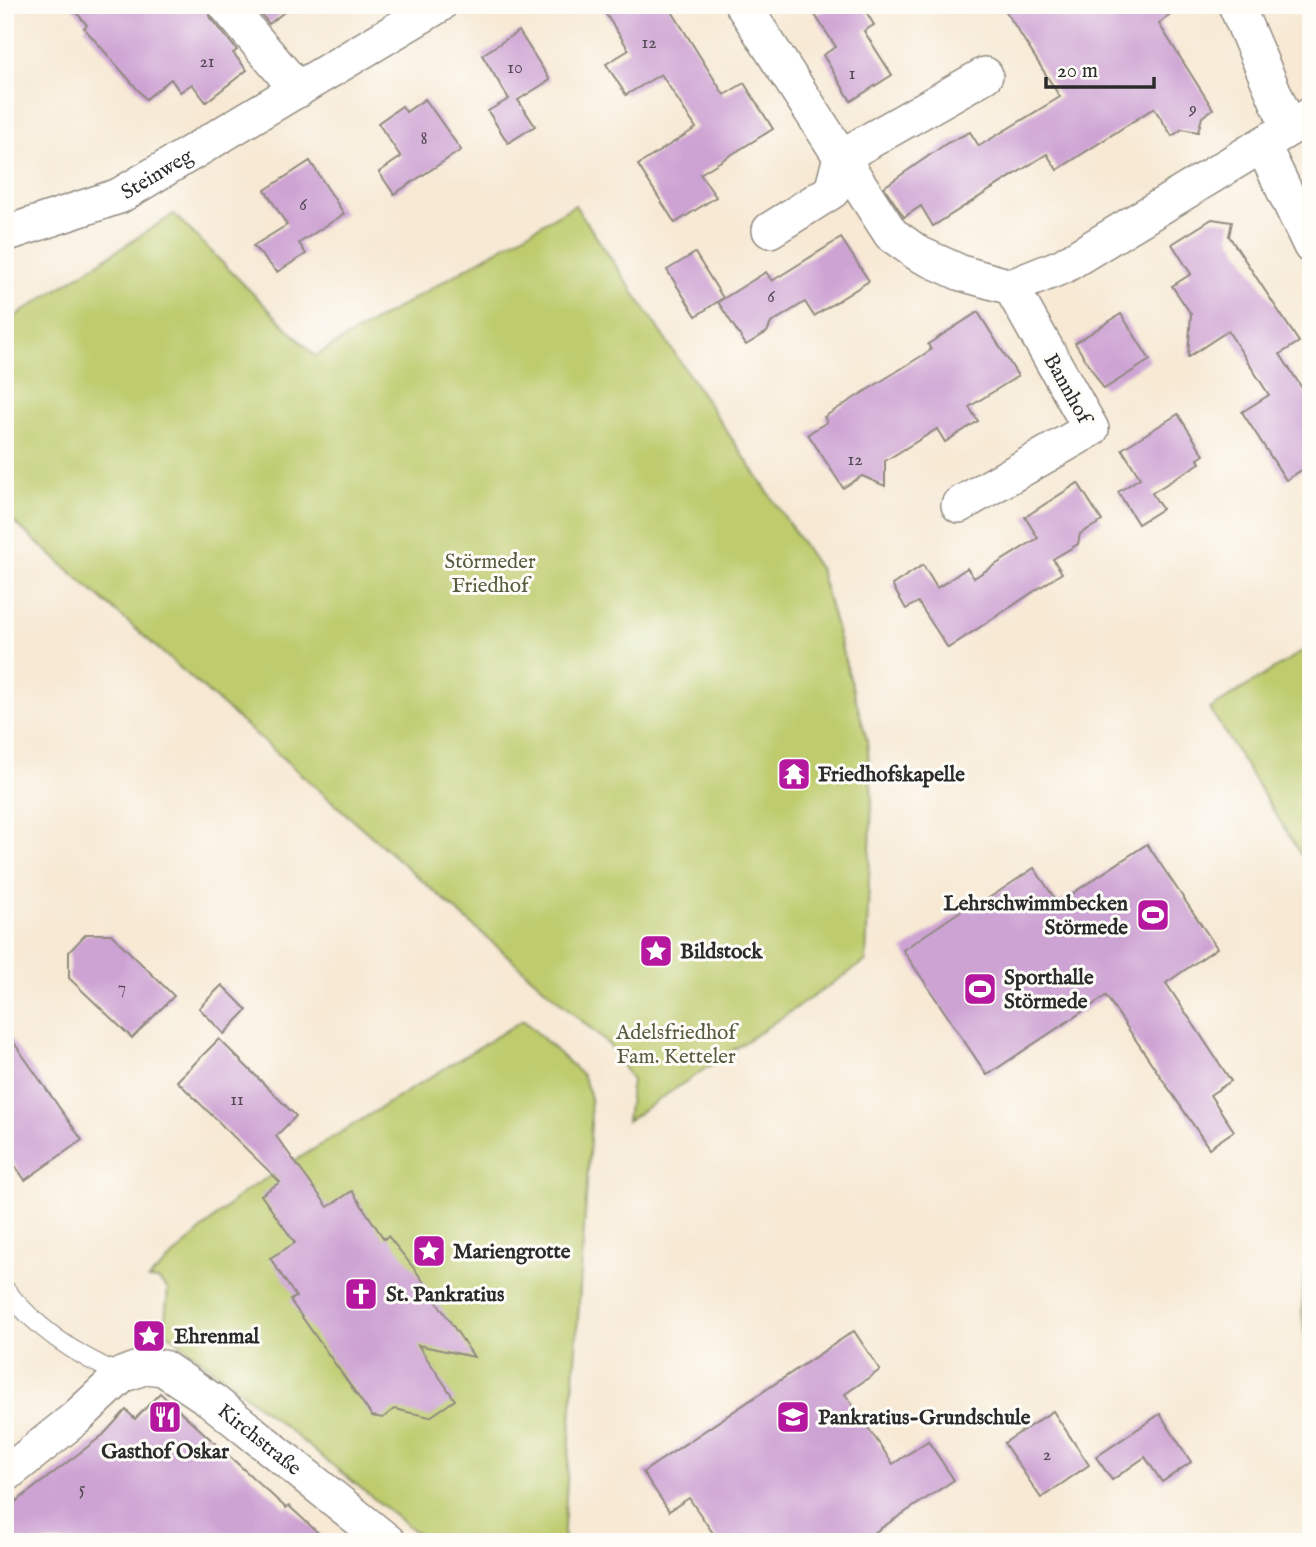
<svg xmlns="http://www.w3.org/2000/svg" width="1316" height="1547" viewBox="0 0 1316 1547" font-family="'IM FELL English',serif">
<rect width="100%" height="100%" fill="#fdfcf7"/>
<filter id="ink" filterUnits="userSpaceOnUse"><feTurbulence type="fractalNoise" baseFrequency=".0143" numOctaves="2"/><feDisplacementMap in="SourceGraphic" scale="14" xChannelSelector="R" yChannelSelector="G"/><feConvolveMatrix kernelMatrix="1 2 1 2 8 2 1 2 1" color-interpolation-filters="sRGB"/></filter>
<filter id="wash" filterUnits="userSpaceOnUse"><feTurbulence type="fractalNoise" baseFrequency=".00686" numOctaves="4" result="noise"/><feDisplacementMap in="SourceGraphic" scale="28" xChannelSelector="R" yChannelSelector="G"/><feGaussianBlur stdDeviation="1.57" result="paint"/><feColorMatrix in="noise" values="0 0 0 0 0 0 0 0 0 0 0 0 0 0 0 0 0 1.4 0 .05"/><feComposite in="paint" operator="in"/></filter>
<g filter="url(#wash)">
<rect width="100%" height="100%" fill="#f7e9d4"/>
<g fill="#becc6e" stroke="#747c4c" stroke-width="2">
<path d="M 575,205 L 820,570 L 867,740 L 872,797 L 866,961 L 627,1121 L 632,1080 L 608,1044 L 5,514 L 5,323 L 174,214 L 315,356 Z"/>
<path d="M 1311,646 L 1311,871 L 1210,709 Z"/>
<path d="M 523,1020 L 582,1075 L 590,1094 L 591,1125 L 563,1542 L 428,1542 L 164,1330 L 168,1289 L 158,1280 L 148,1279 L 241,1194 Z"/>
<path d="M 1311,1251 L 1311,1363 C 1301,1327 1298,1287 1311,1251 Z"/>
</g>
<g id="blocks">
<g fill="#cda3d3">
<path d="M 70,5 L 206,5 L 210,17 L 237,50 L 233,53 L 247,70 L 206,102 L 192,84 L 180,92 L 171,79 L 146,99 L 84,28 L 87,25 Z"/>
<path d="M 253,5 L 293,5 L 269,24 Z"/>
<path d="M 600,5 L 668,5 L 724,95 L 744,83 L 773,129 L 700,174 L 716,197 L 675,223 L 638,165 L 696,128 L 661,74 L 626,95 L 606,64 L 629,50 Z"/>
<path d="M 831,5 L 862,5 L 874,25 L 864,31 L 892,75 L 851,101 L 823,55 L 836,47 L 815,15 Z"/>
<path d="M 1002,5 L 1180,5 L 1159,24 L 1213,109 L 1202,117 L 1198,132 L 1182,129 L 1172,136 L 1154,108 L 1057,170 L 1047,154 L 933,226 L 921,206 L 904,217 L 884,187 L 947,143 L 970,132 L 979,146 L 1060,97 Z"/>
<path d="M 519,31 L 550,80 L 518,100 L 535,126 L 508,143 L 488,111 L 509,99 L 482,55 Z"/>
<path d="M 425,99 L 461,150 L 394,194 L 379,172 L 401,157 L 378,123 L 402,106 L 406,112 Z"/>
<path d="M 310,161 L 344,214 L 299,243 L 306,254 L 277,272 L 253,246 L 287,225 L 265,190 Z"/>
<path d="M 1212,219 L 1232,222 L 1229,236 L 1299,342 L 1280,354 L 1311,402 L 1311,464 L 1286,480 L 1242,412 L 1269,395 L 1228,331 L 1188,357 L 1191,314 L 1172,286 L 1191,274 L 1172,244 Z"/>
<path d="M 841,238 L 869,281 L 814,316 L 805,302 L 771,323 L 767,332 L 746,345 L 718,302 L 766,272 L 772,281 Z"/>
<path d="M 695,253 L 723,298 L 696,316 L 667,270 Z"/>
<path d="M 978,312 L 1018,376 L 969,407 L 978,421 L 945,442 L 937,429 L 885,461 L 885,486 L 862,476 L 843,488 L 808,434 L 827,422 L 824,417 L 931,350 L 928,344 Z"/>
<path d="M 1121,314 L 1150,360 L 1104,389 L 1075,343 Z"/>
<path d="M 1178,414 L 1204,455 L 1198,459 L 1200,463 L 1152,493 L 1162,509 L 1138,524 L 1118,492 L 1140,478 L 1122,449 Z"/>
<path d="M 1078,483 L 1102,521 L 1080,534 L 1078,544 L 1053,559 L 1062,573 L 948,648 L 918,602 L 906,609 L 892,585 L 923,565 L 937,588 L 967,568 L 974,578 L 1038,538 L 1025,517 Z"/>
<path d="M 1147,844 L 1217,948 L 1166,983 L 1231,1081 L 1210,1095 L 1234,1131 L 1209,1148 L 1106,996 L 987,1075 L 903,950 L 974,902 L 977,906 L 1034,868 L 1058,903 Z"/>
<path d="M 86,934 L 111,934 L 174,996 L 132,1038 L 69,978 L 69,952 Z"/>
<path d="M 222,985 L 247,1010 L 224,1034 L 199,1008 Z"/>
<path d="M 5,1030 L 82,1140 L 25,1180 L 5,1151 Z"/>
<path d="M 219,1039 L 296,1116 L 276,1136 L 328,1207 L 352,1191 L 384,1239 L 388,1236 L 416,1271 L 474,1357 L 418,1345 L 455,1400 L 430,1417 L 394,1409 L 383,1418 L 372,1416 L 290,1300 L 296,1297 L 270,1258 L 295,1243 L 261,1195 L 280,1182 L 177,1081 Z"/>
<path d="M 854,1331 L 880,1370 L 845,1394 L 893,1464 L 928,1441 L 954,1480 L 860,1542 L 719,1542 L 689,1498 L 669,1511 L 643,1472 Z"/>
<path d="M 160,1393 L 286,1508 L 289,1506 L 328,1542 L 5,1542 L 5,1510 L 103,1435 L 126,1410 L 135,1419 Z"/>
<path d="M 1053,1411 L 1089,1465 L 1041,1498 L 1004,1443 Z"/>
<path d="M 1160,1414 L 1191,1462 L 1162,1482 L 1145,1457 L 1112,1480 L 1096,1457 Z"/>
</g>
</g>
</g>
<g filter="url(#ink)">
<use href="#blocks" fill-opacity="0" stroke="#918a80" stroke-width="2"/>
<g fill="none" stroke-linecap="round" stroke-linejoin="round">
<defs>
<path id="lane" d="M 5,1289 C 35,1327 77,1356 122,1375"/>
<g id="street">
<path d="M 226,5 L 298,90"/>
<path d="M 743,5 L 891,234 L 919,254 L 961,273 L 1011,287 L 1063,266 L 1311,115"/>
<path d="M 1236,5 L 1288,126"/>
<path d="M 1263,146 L 1311,246"/>
<path d="M 770,230 L 832,191 L 841,157 L 985,75"/>
<path id="s1" d="M 5,234 L 119,196 L 439,5"/>
<path d="M 959,505 L 1091,429 L 1011,287"/>
<path id="s2" d="M 5,1475 L 76,1418 L 122,1375 L 146,1366 L 163,1368 L 211,1400 L 388,1542"/>
</g>
</defs>
<use href="#lane" stroke="#918a80" stroke-width="20"/>
<use href="#street" stroke="#918a80" stroke-width="38"/>
<use href="#lane" stroke="#fff" stroke-width="18"/>
<use href="#street" stroke="#fff" stroke-width="35"/>
</g>
</g>
<defs>
<symbol id="temple-square" viewBox="-11 -11 22 22"><rect x="-9" y="-9" width="18" height="18" rx="4" fill="#b5179e" stroke="#fdfcf7"/><path d="M0-6L5-2H3V0L6.5 2.5H4V6H1.5V3h-3V6H-4V2.5H-6.5L-3 0V-2H-5Z" fill="#fff"/></symbol>
<symbol id="stadium-square" viewBox="-11 -11 22 22"><rect x="-9" y="-9" width="18" height="18" rx="4" fill="#b5179e" stroke="#fdfcf7"/><path d="M0-5a6.5 5 0 1 0 0 10a6.5 5 0 1 0 0-10ZM-3.5-1.8h7v3.6h-7Z" fill="#fff"/></symbol>
<symbol id="sight-square" viewBox="-11 -11 22 22"><rect x="-9" y="-9" width="18" height="18" rx="4" fill="#b5179e" stroke="#fdfcf7"/><path d="M0-6L1.8-2.2L6-1.7L2.9 1.2L3.7 5.4L0 3.3L-3.7 5.4L-2.9 1.2L-6-1.7L-1.8-2.2Z" fill="#fff"/></symbol>
<symbol id="church-square" viewBox="-11 -11 22 22"><rect x="-9" y="-9" width="18" height="18" rx="4" fill="#b5179e" stroke="#fdfcf7"/><path d="M-1.2-6h2.4v3.5h3.3v2.4h-3.3V6h-2.4V-.1h-3.3v-2.4h3.3Z" fill="#fff"/></symbol>
<symbol id="restaurant-square" viewBox="-11 -11 22 22"><rect x="-9" y="-9" width="18" height="18" rx="4" fill="#b5179e" stroke="#fdfcf7"/><path d="M-5-6h1v4h1v-4h1v4h1v-4h1v5L-1.5 .5V6h-2V.5L-5-1ZM5-6V6H3V1.5H1.5Q1.5-4 5-6Z" fill="#fff"/></symbol>
<symbol id="school-square" viewBox="-11 -11 22 22"><rect x="-9" y="-9" width="18" height="18" rx="4" fill="#b5179e" stroke="#fdfcf7"/><path d="M0-5L7-2L0 1L-7-2ZM-4 1L0 2.5L4 1V4Q0 6-4 4Z" fill="#fff"/></symbol>
</defs>
<g fill-rule="evenodd">
<use href="#temple-square" x="775" y="755" width="38" height="38"/>
<use href="#stadium-square" x="1134" y="896" width="38" height="38"/>
<use href="#sight-square" x="637" y="932" width="38" height="38"/>
<use href="#stadium-square" x="961" y="970" width="38" height="38"/>
<use href="#sight-square" x="410" y="1232" width="38" height="38"/>
<use href="#church-square" x="342" y="1275" width="38" height="38"/>
<use href="#sight-square" x="130" y="1317" width="38" height="38"/>
<use href="#restaurant-square" x="146" y="1398" width="38" height="38"/>
<use href="#school-square" x="774" y="1398" width="38" height="38"/>
</g>
<g text-anchor="middle" stroke-width="6" stroke-linejoin="round" paint-order="stroke">
<g font-size="18" fill="#544955">
<text x="649" y="48">12</text>
<text x="207" y="67">21</text>
<text x="515" y="73">10</text>
<text x="852" y="79">1</text>
<text x="1193" y="114">9</text>
<text x="424" y="144">8</text>
<text x="303" y="210">6</text>
<text x="771" y="302">6</text>
<text x="855" y="465">12</text>
<text x="122" y="993">7</text>
<text x="237" y="1105">11</text>
<text x="1047" y="1460">2</text>
<text x="82" y="1494">5</text>
</g>
<g font-size="21" fill="#2b2b2b" stroke="#fdfcf7">
<text dy="7" stroke="none"><textPath href="#s1" startOffset="164">Steinweg</textPath></text>
<text transform="translate(1068 388) rotate(61)" y="7">Bannhof</text>
<text dy="7" stroke="none"><textPath href="#s2" startOffset="317">Kirchstraße</textPath></text>
</g>
<g font-size="21" fill="#575b3f" stroke="#fdfcf7">
<text x="490" y="568">Störmeder<tspan x="490" dy="24">Friedhof</tspan></text>
<text x="676" y="1039">Adelsfriedhof<tspan x="676" dy="24">Fam. Ketteler</tspan></text>
</g>
<g font-size="21" font-weight="bold" fill="#2b2b2b" stroke="#fdfcf7" text-anchor="start">
<text x="818" y="781">Friedhofskapelle</text>
<text x="1128" y="910" text-anchor="end">Lehrschwimmbecken<tspan x="1128" dy="24">Störmede</tspan></text>
<text x="680" y="958">Bildstock</text>
<text x="1004" y="984">Sporthalle<tspan x="1004" dy="24">Störmede</tspan></text>
<text x="453" y="1258">Mariengrotte</text>
<text x="386" y="1301">St. Pankratius</text>
<text x="174" y="1343">Ehrenmal</text>
<text x="818" y="1424">Pankratius-Grundschule</text>
<text x="165" y="1458" text-anchor="middle">Gasthof Oskar</text>
</g>
</g>
<rect width="1316" height="1547" fill="none" stroke="#fdfcf7" stroke-width="28"/>
<path d="M1046 77v10h108v-10" fill="none" stroke="#2b2b2b" stroke-width="3.5"/>
<text x="1057" y="77" font-size="21" fill="#2b2b2b" stroke="#fdfcf7" stroke-width="5" paint-order="stroke">20 m</text>
</svg>
